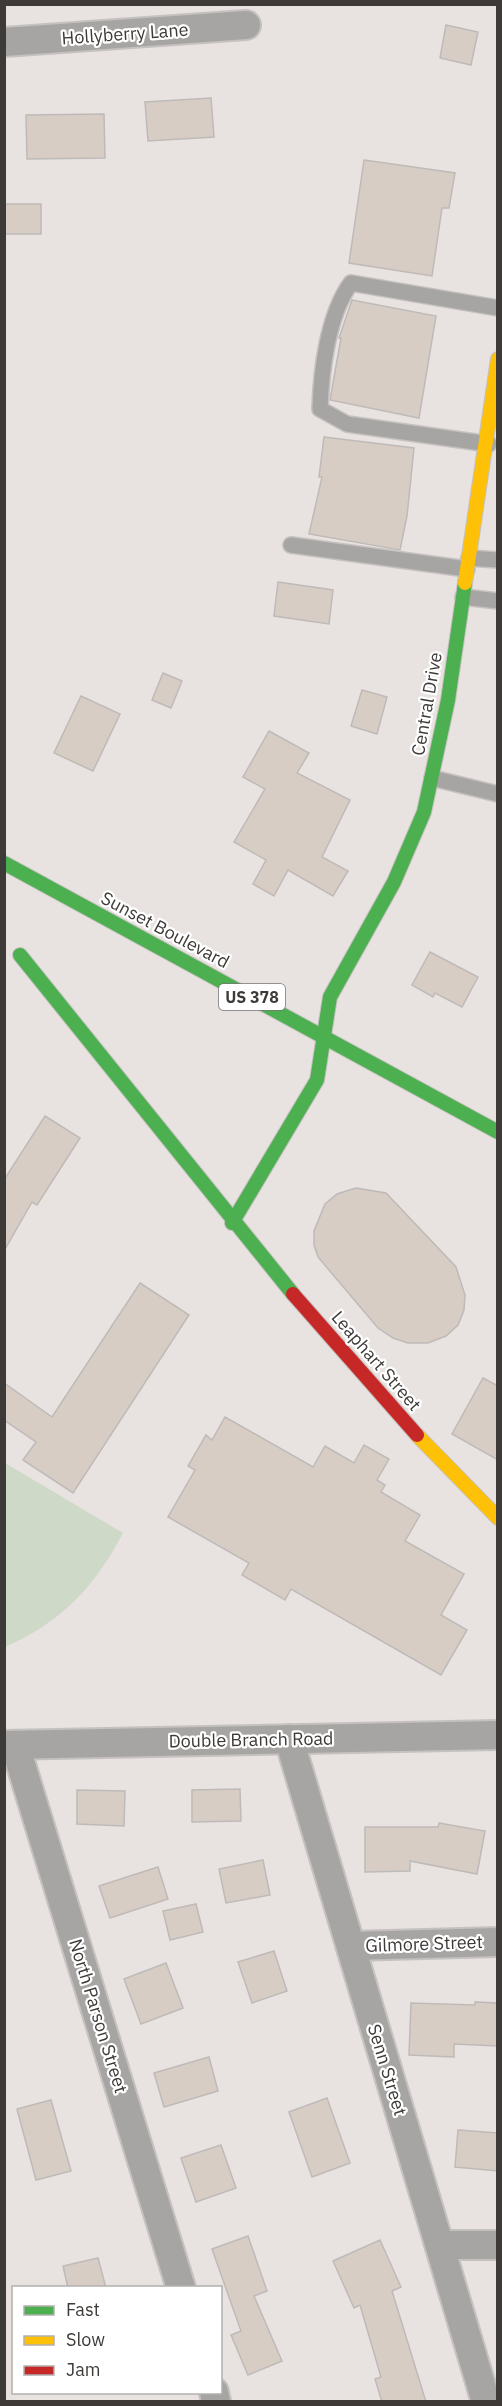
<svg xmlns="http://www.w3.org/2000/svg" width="502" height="2406" viewBox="0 0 502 2406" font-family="'IBM Plex Sans',sans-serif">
<rect width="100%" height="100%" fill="#e8e3e0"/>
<path fill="#cfd9c8" d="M 5,1463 L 123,1533 C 94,1588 61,1622 5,1647 Z"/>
<g fill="#d8cdc5" stroke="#bebab8" stroke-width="1.5">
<path d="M 446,25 L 478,32 L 471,65 L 440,58 Z"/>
<path d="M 211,98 L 214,137 L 148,141 L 145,102 Z"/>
<path d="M 104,114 L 105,158 L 27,159 L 26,115 Z"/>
<path d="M 364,160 L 455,173 L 449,208 L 442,208 L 432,276 L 349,263 Z"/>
<rect x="4" y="204" width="37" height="30"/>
<path d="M 352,300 L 436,316 L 419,418 L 330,400 L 341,338 L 339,338 Z"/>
<path d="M 324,437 L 414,448 L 407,516 L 400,550 L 309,534 L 322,477 L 319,477 Z"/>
<path d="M 278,582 L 333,590 L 329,624 L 274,616 Z"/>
<path d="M 163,673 L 182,681 L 171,708 L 152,700 Z"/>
<path d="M 362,690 L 387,697 L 377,734 L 351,726 Z"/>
<path d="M 81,696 L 120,714 L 93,771 L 54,753 Z"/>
<path d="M 269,731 L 309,753 L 297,773 L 350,800 L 322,857 L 348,871 L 333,896 L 288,870 L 274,896 L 253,884 L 266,860 L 234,842 L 265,789 L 243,777 Z"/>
<path d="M 430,952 L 478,977 L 462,1007 L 435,993 L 433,997 L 412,985 Z"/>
<path d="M 45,1116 L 80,1138 L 37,1205 L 32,1202 L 4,1251 L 4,1180 Z"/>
<path d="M 356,1188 L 386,1193 L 456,1267 L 465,1295 L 464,1310 L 458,1325 L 446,1336 L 428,1343 L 408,1343 L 393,1338 L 378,1328 L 318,1257 L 314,1245 L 314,1231 L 325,1204 L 337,1194 Z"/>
<path d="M 140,1283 L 189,1315 L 73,1493 L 23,1460 L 36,1442 L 4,1420 L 4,1383 L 52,1417 Z"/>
<path d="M 483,1378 L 498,1386 L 498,1460 L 452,1434 Z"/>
<path d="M 225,1417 L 313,1467 L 325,1446 L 354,1463 L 364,1445 L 389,1459 L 377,1480 L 385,1485 L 381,1492 L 420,1515 L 405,1541 L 464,1574 L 441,1615 L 467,1630 L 441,1675 L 291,1589 L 285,1600 L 242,1575 L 249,1563 L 168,1517 L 195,1470 L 188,1466 L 206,1435 L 212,1440 Z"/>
<path d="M 240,1789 L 241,1821 L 192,1822 L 192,1790 Z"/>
<path d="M 77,1790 L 125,1791 L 124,1826 L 77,1824 Z"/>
<path d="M 439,1823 L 485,1831 L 477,1874 L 410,1861 L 410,1871 L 365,1872 L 365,1827 L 438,1827 Z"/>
<path d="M 263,1860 L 270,1895 L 226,1903 L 219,1869 Z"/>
<path d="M 158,1867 L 168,1899 L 110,1918 L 99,1886 Z"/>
<path d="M 196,1904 L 203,1932 L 170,1940 L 163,1911 Z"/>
<path d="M 274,1951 L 287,1991 L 252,2003 L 238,1962 Z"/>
<path d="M 166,1963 L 183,2008 L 141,2024 L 124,1979 Z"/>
<path d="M 475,2002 L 498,2003 L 498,2046 L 454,2044 L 454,2057 L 409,2055 L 411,2003 L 475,2005 Z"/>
<path d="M 209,2057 L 218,2091 L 164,2107 L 154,2073 Z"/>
<path d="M 327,2098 L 350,2163 L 312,2177 L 289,2112 Z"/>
<path d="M 51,2100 L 71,2171 L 36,2180 L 17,2109 Z"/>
<path d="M 458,2130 L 498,2133 L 498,2171 L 455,2167 Z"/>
<path d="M 221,2145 L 236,2188 L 196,2202 L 181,2158 Z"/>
<path d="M 248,2236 L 267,2291 L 254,2296 L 282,2361 L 248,2375 L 231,2335 L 241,2331 L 212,2249 Z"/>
<path d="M 380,2240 L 401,2287 L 392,2291 L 426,2402 L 382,2402 L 375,2379 L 381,2377 L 360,2305 L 354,2308 L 333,2261 Z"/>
<path d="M 98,2258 L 106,2288 L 68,2288 L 63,2266 Z"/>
</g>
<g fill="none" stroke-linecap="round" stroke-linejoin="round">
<defs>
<g id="lane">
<path d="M 489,444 L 347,424 L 320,409 C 321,371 328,314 351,283 L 498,308"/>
<path d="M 291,545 L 467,569"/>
<path d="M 469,558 L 498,560"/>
<path d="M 463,597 L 498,601"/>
<path d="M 432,778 L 498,794"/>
</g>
<g id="street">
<path d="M 4,42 L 246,25"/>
<path d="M 289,1739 L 486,2402"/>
<path d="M 4,1745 L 498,1735"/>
<path d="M 15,1745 L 181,2288"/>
<path d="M 351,1946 L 498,1942"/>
<path d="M 440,2245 L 498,2245"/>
<path d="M 214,2392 L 216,2402"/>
</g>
<g id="fast">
<path d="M 4,863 L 498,1132"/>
<path d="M 20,955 L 293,1294"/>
<path d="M 232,1223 L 317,1080 L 330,997 L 394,882 L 424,812 L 448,700 L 465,583"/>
</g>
<g id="slow">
<path d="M 465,583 L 498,359"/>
<path d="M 417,1435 L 498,1518"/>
</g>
<path id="jam" d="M 293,1294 L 417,1435"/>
</defs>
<use href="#lane" stroke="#c5c1bf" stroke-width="18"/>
<use href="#street" stroke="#c5c1bf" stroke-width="32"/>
<use href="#fast" stroke="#c5c1bf" stroke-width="16"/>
<use href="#slow" stroke="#c5c1bf" stroke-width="16"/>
<use href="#jam" stroke="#c5c1bf" stroke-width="16"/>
<use href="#lane" stroke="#a7a5a4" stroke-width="15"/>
<use href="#street" stroke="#a7a5a4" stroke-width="28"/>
<use href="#fast" stroke="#4caf50" stroke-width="14"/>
<use href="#slow" stroke="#ffc107" stroke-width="14"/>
<use href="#jam" stroke="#c62828" stroke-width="14"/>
</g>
<g text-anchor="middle" stroke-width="4.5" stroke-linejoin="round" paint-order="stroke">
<rect fill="#fff" stroke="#777574" stroke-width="1.5" x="219" y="984" width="66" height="26" rx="4.5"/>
<g font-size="16" font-weight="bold" fill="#3d3a38">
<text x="252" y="1003">US 378</text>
</g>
<g font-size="18" fill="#3d3a38" stroke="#fff">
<text transform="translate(125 34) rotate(-4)" y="6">Hollyberry Lane</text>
<text transform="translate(427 704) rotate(-80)" y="6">Central Drive</text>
<text transform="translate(165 930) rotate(28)" y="6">Sunset Boulevard</text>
<text transform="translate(376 1361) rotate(49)" y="6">Leaphart Street</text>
<text transform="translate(251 1740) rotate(-1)" y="6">Double Branch Road</text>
<text transform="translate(424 1944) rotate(-2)" y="6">Gilmore Street</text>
<text transform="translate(98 2016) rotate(73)" y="6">North Parson Street</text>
<text transform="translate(387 2070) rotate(73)" y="6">Senn Street</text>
</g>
</g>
<rect width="502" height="2406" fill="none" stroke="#3d3a38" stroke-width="12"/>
<rect x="12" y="2286" width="210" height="108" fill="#ffffff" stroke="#b1b0af" stroke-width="1.5"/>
<rect x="24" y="2306" width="30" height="9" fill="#4caf50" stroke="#b1b0af" stroke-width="1.5"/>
<text x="66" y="2316" font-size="18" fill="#3d3a38">Fast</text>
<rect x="24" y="2336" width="30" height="9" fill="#ffc107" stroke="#b1b0af" stroke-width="1.5"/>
<text x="66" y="2346" font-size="18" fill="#3d3a38">Slow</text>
<rect x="24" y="2366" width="30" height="9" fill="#c62828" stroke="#b1b0af" stroke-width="1.5"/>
<text x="66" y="2376" font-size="18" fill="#3d3a38">Jam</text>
</svg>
